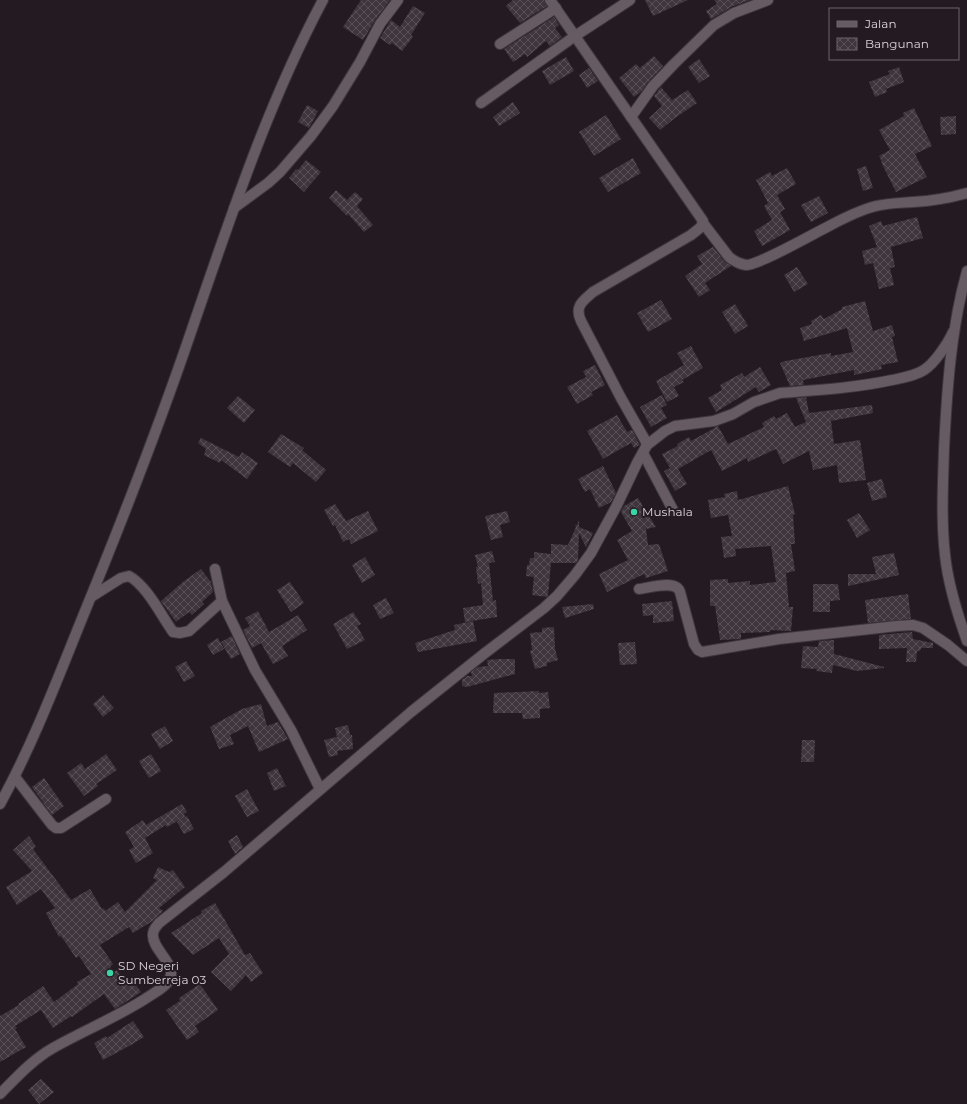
<svg xmlns="http://www.w3.org/2000/svg" width="967" height="1104" viewBox="0 0 967 1104" font-family="Montserrat,sans-serif">
<defs>
<pattern id="building-cross-hatch" width="8" height="8" patternUnits="userSpaceOnUse"><rect width="8" height="8" fill="#3f353c"/><path d="M0 0l8 8M0 8l8-8" fill="none" stroke="#5a5157"/></pattern>
</defs>
<rect width="100%" height="100%" fill="#241b22"/>
<g fill="url(#building-cross-hatch)">
<path d="M 361,0 L 390,0 L 375,20 L 363,40 L 343,27 Z"/>
<path d="M 513,0 L 544,0 L 547,6 L 520,23 L 506,6 Z"/>
<path d="M 645,0 L 688,0 L 653,16 Z"/>
<path d="M 714,0 L 750,0 L 731,7 L 711,19 L 706,11 L 717,4 Z"/>
<path d="M 413,6 L 425,13 L 411,35 L 413,37 L 402,51 L 392,43 L 390,45 L 380,38 L 391,20 L 400,27 Z"/>
<path d="M 554,17 L 559,25 L 555,28 L 562,37 L 550,46 L 546,41 L 527,57 L 525,54 L 513,62 L 504,49 Z"/>
<path d="M 654,56 L 663,66 L 648,82 L 642,91 L 634,97 L 619,78 L 636,64 L 640,68 Z"/>
<path d="M 566,57 L 574,71 L 550,85 L 542,71 Z"/>
<path d="M 699,59 L 710,76 L 699,83 L 688,67 Z"/>
<path d="M 899,67 L 904,82 L 886,89 L 887,92 L 875,97 L 869,82 L 890,74 L 888,71 Z"/>
<path d="M 589,68 L 598,81 L 587,88 L 579,75 Z"/>
<path d="M 661,87 L 672,100 L 688,90 L 697,103 L 675,118 L 660,130 L 649,118 L 662,106 L 654,96 Z"/>
<path d="M 513,102 L 520,113 L 499,126 L 493,117 Z"/>
<path d="M 307,105 L 318,111 L 309,128 L 298,122 Z"/>
<path d="M 914,108 L 932,146 L 915,154 L 927,177 L 896,192 L 881,162 L 882,162 L 879,156 L 890,150 L 879,130 L 904,116 L 903,113 Z"/>
<path d="M 606,115 L 621,139 L 594,156 L 579,132 Z"/>
<path d="M 956,116 L 956,134 L 941,135 L 940,117 Z"/>
<path d="M 633,158 L 641,173 L 608,192 L 599,178 Z"/>
<path d="M 306,160 L 321,172 L 304,192 L 289,178 L 296,169 L 298,170 Z"/>
<path d="M 866,166 L 873,188 L 863,191 L 857,169 Z"/>
<path d="M 787,168 L 796,184 L 777,195 L 785,209 L 780,212 L 790,230 L 762,246 L 754,231 L 772,220 L 764,206 L 768,203 L 756,180 L 770,172 L 772,176 Z"/>
<path d="M 336,190 L 347,200 L 355,192 L 363,199 L 357,206 L 373,225 L 364,232 L 348,214 L 347,216 L 329,198 Z"/>
<path d="M 819,196 L 828,213 L 811,222 L 801,205 Z"/>
<path d="M 917,217 L 923,238 L 891,247 L 895,267 L 890,268 L 894,285 L 879,289 L 873,263 L 865,265 L 862,251 L 877,247 L 869,226 L 881,221 L 883,226 Z"/>
<path d="M 713,247 L 724,261 L 731,266 L 705,283 L 710,290 L 699,297 L 685,276 L 702,264 L 697,256 Z"/>
<path d="M 797,267 L 808,284 L 794,292 L 784,275 Z"/>
<path d="M 661,300 L 672,319 L 648,332 L 637,313 Z"/>
<path d="M 865,301 L 873,331 L 892,325 L 895,336 L 892,337 L 898,362 L 881,365 L 882,369 L 854,375 L 854,370 L 803,380 L 804,385 L 790,386 L 780,363 L 785,361 L 831,353 L 831,356 L 853,352 L 847,328 L 804,341 L 800,328 L 812,324 L 811,321 L 821,315 L 824,319 L 842,309 L 842,307 Z"/>
<path d="M 735,304 L 748,326 L 735,334 L 722,312 Z"/>
<path d="M 691,346 L 703,368 L 682,380 L 684,382 L 674,387 L 679,396 L 667,402 L 656,381 L 684,365 L 677,353 Z"/>
<path d="M 595,365 L 605,385 L 591,392 L 593,395 L 577,404 L 567,387 L 586,377 L 583,371 Z"/>
<path d="M 760,367 L 771,385 L 759,392 L 756,387 L 716,412 L 708,398 L 722,390 L 720,385 L 742,373 L 744,377 Z"/>
<path d="M 662,395 L 667,405 L 661,408 L 667,418 L 651,427 L 640,407 Z"/>
<path d="M 238,396 L 255,410 L 244,423 L 227,408 Z"/>
<path d="M 806,397 L 809,413 L 872,405 L 873,413 L 831,421 L 834,444 L 860,440 L 866,480 L 839,483 L 837,465 L 813,470 L 809,451 L 783,464 L 776,449 L 748,462 L 747,458 L 722,471 L 711,450 L 678,469 L 687,484 L 675,491 L 664,471 L 670,468 L 662,454 L 678,446 L 677,444 L 689,437 L 691,441 L 718,426 L 728,444 L 764,427 L 762,423 L 774,416 L 776,419 L 787,413 L 795,427 L 806,422 L 796,398 Z"/>
<path d="M 617,415 L 627,432 L 632,430 L 640,445 L 634,448 L 631,443 L 603,459 L 587,431 Z"/>
<path d="M 281,434 L 304,448 L 302,450 L 326,470 L 316,482 L 293,463 L 290,467 L 268,452 Z"/>
<path d="M 201,438 L 239,457 L 242,452 L 258,463 L 247,479 L 221,460 L 220,463 L 204,455 L 206,449 L 198,443 Z"/>
<path d="M 603,466 L 616,493 L 611,502 L 599,508 L 590,489 L 585,492 L 578,479 Z"/>
<path d="M 882,479 L 887,497 L 872,501 L 867,483 Z"/>
<path d="M 788,486 L 795,514 L 793,515 L 795,544 L 791,544 L 795,571 L 786,573 L 789,607 L 793,607 L 791,631 L 770,630 L 770,632 L 741,633 L 741,639 L 720,640 L 715,606 L 710,606 L 710,580 L 728,579 L 728,583 L 750,581 L 750,585 L 776,582 L 771,546 L 735,549 L 736,556 L 724,558 L 721,537 L 732,536 L 728,515 L 711,518 L 708,500 L 725,497 L 724,494 L 737,491 L 738,500 Z"/>
<path d="M 638,498 L 656,527 L 646,529 L 648,545 L 659,544 L 668,571 L 646,578 L 644,574 L 607,592 L 599,574 L 628,560 L 617,540 L 632,531 L 621,512 L 624,506 Z"/>
<path d="M 335,504 L 346,521 L 368,511 L 378,531 L 351,544 L 349,539 L 343,542 L 335,525 L 333,526 L 324,510 Z"/>
<path d="M 507,511 L 510,522 L 500,525 L 503,537 L 491,540 L 485,516 Z"/>
<path d="M 859,513 L 870,530 L 857,538 L 847,520 Z"/>
<path d="M 579,520 L 579,527 L 593,533 L 586,547 L 579,533 L 578,560 L 576,563 L 551,563 L 548,595 L 547,597 L 532,595 L 534,577 L 526,576 L 527,565 L 529,565 L 530,558 L 534,558 L 534,552 L 551,554 L 551,544 L 568,545 L 576,527 L 575,525 L 577,525 Z"/>
<path d="M 492,551 L 495,562 L 489,563 L 493,601 L 496,600 L 497,617 L 465,622 L 463,608 L 483,605 L 481,583 L 478,584 L 476,567 L 478,567 L 475,555 Z"/>
<path d="M 894,553 L 899,575 L 848,586 L 848,574 L 876,574 L 872,557 Z"/>
<path d="M 365,557 L 375,575 L 362,583 L 352,565 Z"/>
<path d="M 201,569 L 211,582 L 213,592 L 202,602 L 204,604 L 192,615 L 189,612 L 176,622 L 161,601 L 184,581 Z"/>
<path d="M 290,582 L 304,603 L 291,612 L 277,590 Z"/>
<path d="M 813,584 L 838,584 L 840,600 L 830,601 L 830,612 L 813,612 Z"/>
<path d="M 908,594 L 911,619 L 868,623 L 865,600 Z"/>
<path d="M 386,598 L 394,613 L 380,619 L 373,605 Z"/>
<path d="M 672,601 L 674,621 L 653,623 L 653,615 L 643,616 L 642,604 Z"/>
<path d="M 593,604 L 594,609 L 565,618 L 562,607 Z"/>
<path d="M 258,611 L 269,632 L 298,615 L 307,630 L 282,646 L 288,656 L 273,664 L 261,643 L 252,648 L 243,630 L 250,626 L 245,618 Z"/>
<path d="M 353,612 L 361,624 L 357,626 L 365,640 L 347,649 L 333,624 Z"/>
<path d="M 473,621 L 477,641 L 418,652 L 415,643 L 455,630 L 454,625 Z"/>
<path d="M 554,627 L 555,649 L 558,660 L 547,663 L 547,666 L 535,669 L 530,651 L 532,650 L 530,633 L 542,632 L 542,628 Z"/>
<path d="M 912,632 L 913,639 L 933,643 L 933,648 L 921,648 L 920,651 L 917,651 L 916,662 L 906,662 L 907,648 L 879,649 L 879,635 Z"/>
<path d="M 232,636 L 240,654 L 231,659 L 221,642 Z"/>
<path d="M 218,638 L 224,649 L 213,655 L 207,645 Z"/>
<path d="M 834,640 L 834,654 L 884,667 L 884,668 L 857,671 L 833,665 L 832,673 L 816,671 L 817,669 L 801,668 L 803,646 L 818,647 L 819,641 Z"/>
<path d="M 635,642 L 637,664 L 620,665 L 618,643 Z"/>
<path d="M 500,659 L 515,659 L 515,674 L 467,687 L 462,686 L 462,680 L 467,676 L 472,676 L 471,672 L 478,667 L 488,666 L 487,660 Z"/>
<path d="M 186,661 L 195,676 L 184,682 L 175,667 Z"/>
<path d="M 539,691 L 539,693 L 548,692 L 550,708 L 540,709 L 540,718 L 523,719 L 522,713 L 493,713 L 494,693 Z"/>
<path d="M 103,695 L 114,708 L 103,717 L 93,704 Z"/>
<path d="M 261,704 L 267,726 L 278,722 L 288,739 L 259,752 L 248,726 L 230,735 L 234,744 L 219,749 L 210,727 L 242,709 Z"/>
<path d="M 348,725 L 350,735 L 352,735 L 353,749 L 337,751 L 338,755 L 329,757 L 324,740 L 337,737 L 335,728 Z"/>
<path d="M 165,726 L 173,741 L 160,749 L 151,734 Z"/>
<path d="M 802,740 L 815,740 L 814,762 L 801,762 Z"/>
<path d="M 106,754 L 117,770 L 96,784 L 98,786 L 84,796 L 67,773 L 81,763 L 85,769 Z"/>
<path d="M 151,754 L 161,771 L 149,778 L 139,761 Z"/>
<path d="M 277,768 L 286,786 L 274,791 L 267,773 Z"/>
<path d="M 44,778 L 64,806 L 52,815 L 32,787 Z"/>
<path d="M 247,789 L 259,811 L 247,817 L 235,796 Z"/>
<path d="M 182,804 L 187,812 L 184,814 L 185,817 L 167,827 L 166,825 L 145,838 L 153,853 L 136,863 L 129,850 L 134,847 L 125,832 L 143,820 L 146,825 Z"/>
<path d="M 187,816 L 194,829 L 184,834 L 177,822 Z"/>
<path d="M 237,835 L 243,847 L 235,854 L 228,841 Z"/>
<path d="M 29,836 L 36,847 L 33,849 L 71,900 L 90,889 L 102,909 L 104,908 L 105,911 L 118,902 L 125,912 L 157,880 L 153,878 L 158,867 L 169,872 L 173,870 L 185,887 L 159,908 L 163,911 L 151,922 L 133,933 L 129,927 L 100,945 L 113,964 L 110,967 L 114,972 L 117,970 L 125,982 L 131,978 L 141,992 L 115,1009 L 104,994 L 72,1017 L 71,1016 L 53,1028 L 41,1010 L 15,1026 L 17,1028 L 15,1029 L 26,1047 L 0,1062 L 0,1016 L 19,1005 L 18,1004 L 43,986 L 54,1002 L 78,984 L 77,982 L 91,974 L 79,956 L 76,958 L 61,936 L 59,937 L 46,913 L 55,908 L 41,889 L 17,905 L 6,887 L 32,871 L 13,850 Z"/>
<path d="M 215,903 L 245,955 L 250,953 L 263,973 L 251,982 L 246,975 L 231,991 L 211,972 L 229,954 L 219,938 L 193,955 L 171,933 L 202,913 L 201,911 Z"/>
<path d="M 200,984 L 218,1010 L 195,1026 L 199,1032 L 187,1040 L 166,1010 L 180,1001 L 179,998 Z"/>
<path d="M 133,1021 L 144,1037 L 131,1045 L 103,1060 L 94,1043 L 106,1036 L 107,1038 Z"/>
<path d="M 41,1079 L 54,1092 L 39,1104 L 28,1090 Z"/>
</g>
<g fill="none" stroke-linecap="round" stroke-linejoin="round">
<defs>
<g id="street">
<path d="M 500,44 L 556,8"/>
<path d="M 481,103 L 575,36 L 630,0"/>
<path d="M 631,117 L 653,86 L 674,64 L 714,25 L 734,13 L 768,0"/>
<path d="M 234,208 L 268,183 L 280,172 L 311,136 L 333,106 L 360,62 L 380,24 L 398,0"/>
<path d="M 703,223 L 729,257 C 734,261 739,264 746,265 C 759,265 813,234 829,226 C 844,218 860,210 876,206 C 889,203 901,203 913,202 C 931,201 949,198 967,193"/>
<path d="M 967,271 C 951,328 947,389 944,449 C 943,484 941,520 945,555 C 948,584 957,613 967,641"/>
<path d="M 647,445 L 665,431 L 675,426 L 714,421 L 733,414 L 754,402 L 780,393 C 817,390 855,388 892,380 C 902,378 915,376 924,370 C 935,363 948,343 953,332"/>
<path d="M 643,453 L 673,510"/>
<path d="M 215,569 L 222,601 L 255,670 L 291,730 L 320,789"/>
<path d="M 639,589 C 649,588 676,579 680,592 L 694,644 L 698,650 L 702,652 L 779,639 L 897,626 L 913,625 L 923,628 L 948,645 L 967,661"/>
<path d="M 91,597 L 121,578 L 129,576 C 147,586 161,615 173,632 L 180,633 L 189,631 L 222,601"/>
<path d="M 15,777 L 52,825 L 56,828 L 61,828 L 106,799"/>
<path d="M 0,804 C 32,746 56,683 81,621 C 120,526 158,429 191,332 C 230,219 267,105 323,0"/>
<path d="M 0,1094 C 17,1077 32,1060 53,1048 C 83,1031 115,1018 145,999 C 152,994 161,990 167,983 C 182,966 151,951 153,934 C 153,929 157,926 159,923 L 224,872 L 411,712 L 485,653 L 544,608 L 557,596 L 575,575 L 591,553 L 616,507 L 637,463 L 647,445 L 645,440 L 621,398 L 581,321 C 574,306 583,301 593,292 L 691,235 L 701,227 L 703,221 L 550,0"/>
</g>
</defs>
<use href="#street" stroke="#3e373c" stroke-width="12"/>
<use href="#street" stroke="#665b63" stroke-width="10"/>
</g>
<g fill="#3dd4a3" stroke="#241b22" stroke-width="1.5">
<circle cx="634" cy="512" r="4"/>
<circle cx="110" cy="973" r="4"/>
</g>
<g text-anchor="middle" stroke-width="4" stroke-linejoin="round" paint-order="stroke">
<g font-size="12" fill="#dad4d8" stroke="#241b22" text-anchor="start">
<text x="642" y="516">Mushala</text>
<text x="118" y="970">SD Negeri<tspan x="118" dy="14">Sumberreja 03</tspan></text>
</g>
</g>
<rect x="829" y="8" width="130" height="52" fill="#241b22" stroke="#6d656b"/>
<rect x="837" y="21" width="20" height="6" fill="#665b63" stroke="#6d656b"/>
<text x="865" y="28" font-size="12" fill="#dad4d8">Jalan</text>
<rect x="837" y="38" width="20" height="12" fill="url(#building-cross-hatch)" stroke="#6d656b"/>
<text x="865" y="48" font-size="12" fill="#dad4d8">Bangunan</text>
</svg>
